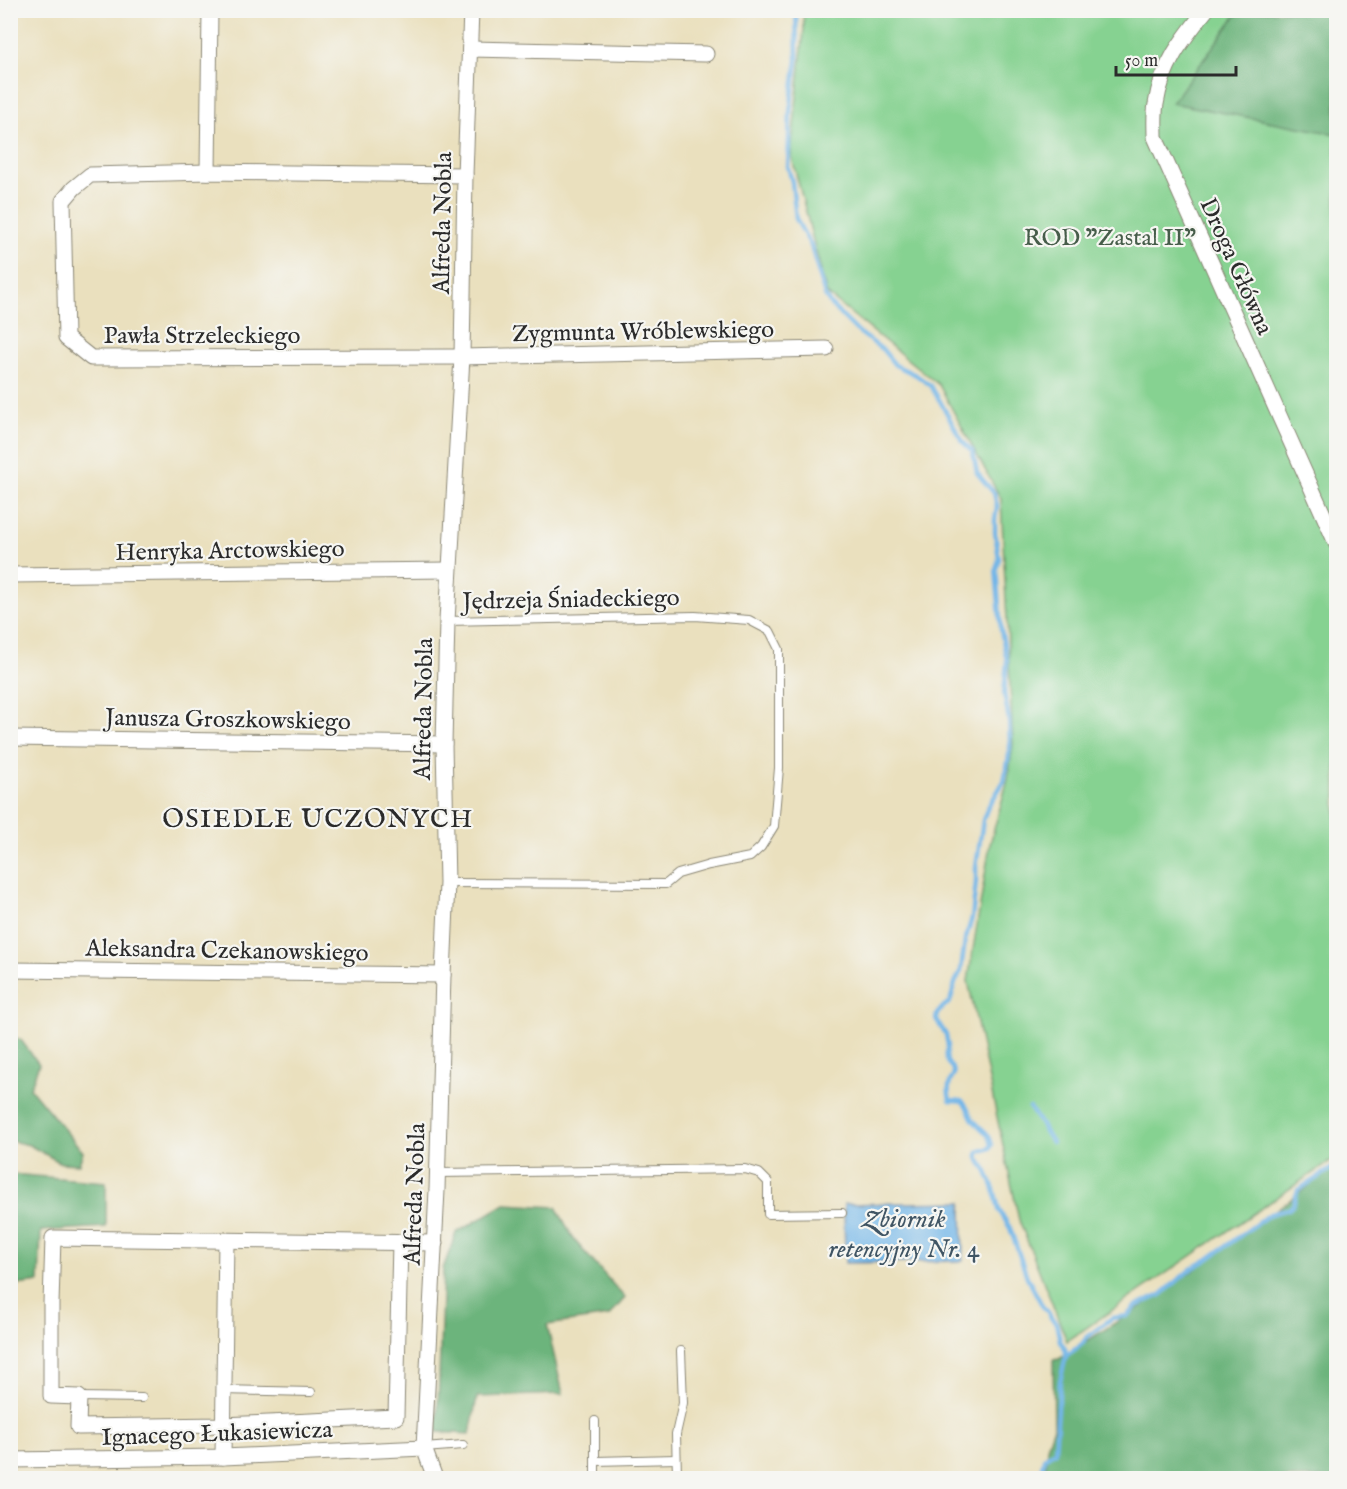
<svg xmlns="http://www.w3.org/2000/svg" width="1347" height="1489" viewBox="0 0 1347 1489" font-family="'IM FELL English',serif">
<rect width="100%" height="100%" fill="#f6f6f2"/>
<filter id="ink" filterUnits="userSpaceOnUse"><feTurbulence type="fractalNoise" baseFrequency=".0167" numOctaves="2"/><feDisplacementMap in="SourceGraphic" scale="12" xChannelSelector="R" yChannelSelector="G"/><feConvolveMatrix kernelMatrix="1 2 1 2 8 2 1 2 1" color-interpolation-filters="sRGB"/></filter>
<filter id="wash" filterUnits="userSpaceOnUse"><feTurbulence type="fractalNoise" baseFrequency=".008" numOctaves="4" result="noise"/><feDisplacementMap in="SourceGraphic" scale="24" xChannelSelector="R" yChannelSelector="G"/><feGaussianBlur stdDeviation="1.35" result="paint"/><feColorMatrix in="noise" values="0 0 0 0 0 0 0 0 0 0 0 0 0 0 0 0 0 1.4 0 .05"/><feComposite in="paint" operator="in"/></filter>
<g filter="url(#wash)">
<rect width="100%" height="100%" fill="#eae0be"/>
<path fill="#86d291" stroke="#587e5e" stroke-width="1.5" d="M 803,11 L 1336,11 L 1336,1157 L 1067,1341 L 1019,1220 L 968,981 L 990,844 L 1008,779 L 1013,744 L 1001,499 L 939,385 L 827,294 L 791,154 L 804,29 Z"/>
<g fill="#6cb47b" stroke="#4c7053" stroke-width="1.5">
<path d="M 1239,11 L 1336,11 L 1336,134 L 1172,103 Z"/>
<path d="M 11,1036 L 21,1040 L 39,1064 L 30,1088 L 83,1152 L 79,1164 L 61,1163 L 29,1145 L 11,1141 Z"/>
<path d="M 1336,1165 L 1336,1478 L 1045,1478 L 1047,1447 L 1054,1427 L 1053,1360 L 1059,1359 L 1162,1293 L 1278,1209 Z"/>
<path d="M 11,1174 L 106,1182 L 106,1227 L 41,1231 L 39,1282 L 11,1286 Z"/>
<path d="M 505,1204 L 556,1207 L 575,1241 L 625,1298 L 609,1316 L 547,1325 L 563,1394 L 477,1397 L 470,1434 L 437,1432 L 443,1269 L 456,1233 Z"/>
<path d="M 315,1470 L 341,1472 L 353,1478 L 314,1478 Z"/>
</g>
<path fill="#72b6e8" stroke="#4e708a" stroke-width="1.5" d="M 962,1202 L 963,1261 L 845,1263 L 844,1204 Z"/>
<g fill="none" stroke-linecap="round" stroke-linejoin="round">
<g stroke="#72b6e8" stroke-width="4.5">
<path d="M 796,10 L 797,60 L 790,111 L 788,167 L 792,182 L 796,219 L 811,246 L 825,296 L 831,305 L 856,330 L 883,350 L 895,365 L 916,375 L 930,385 L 940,401 L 957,432 L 963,442 L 973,452 L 977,473 L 994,493 L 997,506 L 995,519 L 995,533 L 999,559 L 996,569 L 1001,630 L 1007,661 L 1004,693 L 1009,720 L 1010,746 L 1008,761 L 1004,781 L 987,809 L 983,820 L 976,867 L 976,881 L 972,918 L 965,940 L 961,970 L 955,983 L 950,1002 L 943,1007 L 937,1014 L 936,1019 L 946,1035 L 948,1046 L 946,1055 L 947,1062 L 953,1069 L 954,1074 C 949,1083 947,1089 950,1100 C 955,1101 961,1099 964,1103 C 969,1108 970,1116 974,1121 C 982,1131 989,1131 992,1145 L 990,1148 L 978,1152 L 978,1157 L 987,1172 L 994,1189 L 999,1210 L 1010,1228 L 1027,1277 L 1043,1307 L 1048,1312 L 1051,1318 L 1056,1323 L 1060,1341 L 1065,1348 L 1066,1356 L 1060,1381 L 1055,1451 L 1044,1458 L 1041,1473 L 1042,1478"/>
<path d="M 1030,1108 L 1052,1142"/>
<path d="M 1066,1356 L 1082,1344 L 1087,1337 L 1100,1327 L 1112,1318 L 1127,1316 L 1136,1306 L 1161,1295 L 1191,1269 L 1207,1260 L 1270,1214 L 1289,1209 L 1293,1205 L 1298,1190 L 1336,1166"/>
</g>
</g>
</g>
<g filter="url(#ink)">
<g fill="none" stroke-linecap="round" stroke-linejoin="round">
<defs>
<g id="lane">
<path d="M 447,621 L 695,616 L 749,620 L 770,631 L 779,649 L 779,768 L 774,826 L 761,847 L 750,857 L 709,865 L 678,874 L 666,884 L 447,883"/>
<path d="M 437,1173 L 745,1169 L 759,1173 L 768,1182 L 768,1214 L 842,1213"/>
<path d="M 223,1390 L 311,1392"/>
<path d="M 79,1397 L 142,1398"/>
<path d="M 595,1421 L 595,1478"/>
<path d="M 424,1448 L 463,1445"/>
<path d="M 596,1461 L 676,1459"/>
<path d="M 671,1478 L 677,1475 L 676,1434 L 683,1403 L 681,1351"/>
</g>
<g id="street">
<path d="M 1206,10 C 1182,40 1162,65 1156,104 C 1154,114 1155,126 1155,137 L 1336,543"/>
<path d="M 470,49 L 706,54"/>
<path d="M 208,172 L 210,10"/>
<path d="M 465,175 L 208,172 L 90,175 L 74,188 L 63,201 L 66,338 L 91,358 L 462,357 L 826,349"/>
<path d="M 10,575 L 449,570"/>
<path d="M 10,738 L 444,744"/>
<path d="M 10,970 L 443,975"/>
<path d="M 400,1242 L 396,1417 L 223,1425 L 78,1427 L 79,1397 L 51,1396 L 51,1304 L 53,1238 L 435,1243"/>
<path d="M 223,1457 L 226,1240"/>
<path d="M 10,1460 L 223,1457 L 424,1448"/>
<path d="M 435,1478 L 424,1448 L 437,1190 L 443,975 L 447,883 L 444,744 L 447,621 L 462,357 L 465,175 L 471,10"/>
</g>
</defs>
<use href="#lane" stroke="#8a8674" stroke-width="10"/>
<use href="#street" stroke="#8a8674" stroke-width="17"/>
<use href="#lane" stroke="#fff" stroke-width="8"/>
<use href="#street" stroke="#fff" stroke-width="15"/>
</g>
</g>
<g text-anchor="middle" stroke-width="4.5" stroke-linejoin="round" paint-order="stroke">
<g font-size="24" fill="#2b2b2b" stroke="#f6f6f2">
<text transform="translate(442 223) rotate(-89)" y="8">Alfreda Nobla</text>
<text transform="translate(1237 266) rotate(66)" y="8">Droga Główna</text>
<text transform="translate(643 331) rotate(-1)" y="8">Zygmunta Wróblewskiego</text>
<text x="202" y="343">Pawła Strzeleckiego</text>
<text transform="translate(230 550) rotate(-1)" y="8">Henryka Arctowskiego</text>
<text transform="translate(571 599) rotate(-1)" y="8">Jędrzeja Śniadeckiego</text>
<text transform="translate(423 709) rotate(-89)" y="8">Alfreda Nobla</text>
<text transform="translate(228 719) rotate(1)" y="8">Janusza Groszkowskiego</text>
<text transform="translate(227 950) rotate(1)" y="8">Aleksandra Czekanowskiego</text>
<text transform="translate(414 1194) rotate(-88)" y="8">Alfreda Nobla</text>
<text transform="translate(217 1433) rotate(-2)" y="8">Ignacego Łukasiewicza</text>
</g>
<g font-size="24" fill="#465d4a" stroke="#f6f6f2">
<text x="1110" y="245">ROD "Zastal II"</text>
</g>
<g font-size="26" letter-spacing="1.5" fill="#2b2b2b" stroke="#f6f6f2">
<text x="318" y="827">OSIEDLE UCZONYCH</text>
</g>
<g font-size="26" font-style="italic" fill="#405564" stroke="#f6f6f2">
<text x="904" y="1227">Zbiornik<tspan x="904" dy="30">retencyjny Nr. 4</tspan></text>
</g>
</g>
<rect width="1347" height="1489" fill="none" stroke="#f6f6f2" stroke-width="36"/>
<path d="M1116 66v9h120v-9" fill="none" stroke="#2b2b2b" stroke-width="3"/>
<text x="1125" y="66" font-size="18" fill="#2b2b2b" stroke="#f6f6f2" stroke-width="4.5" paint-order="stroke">50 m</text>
</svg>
